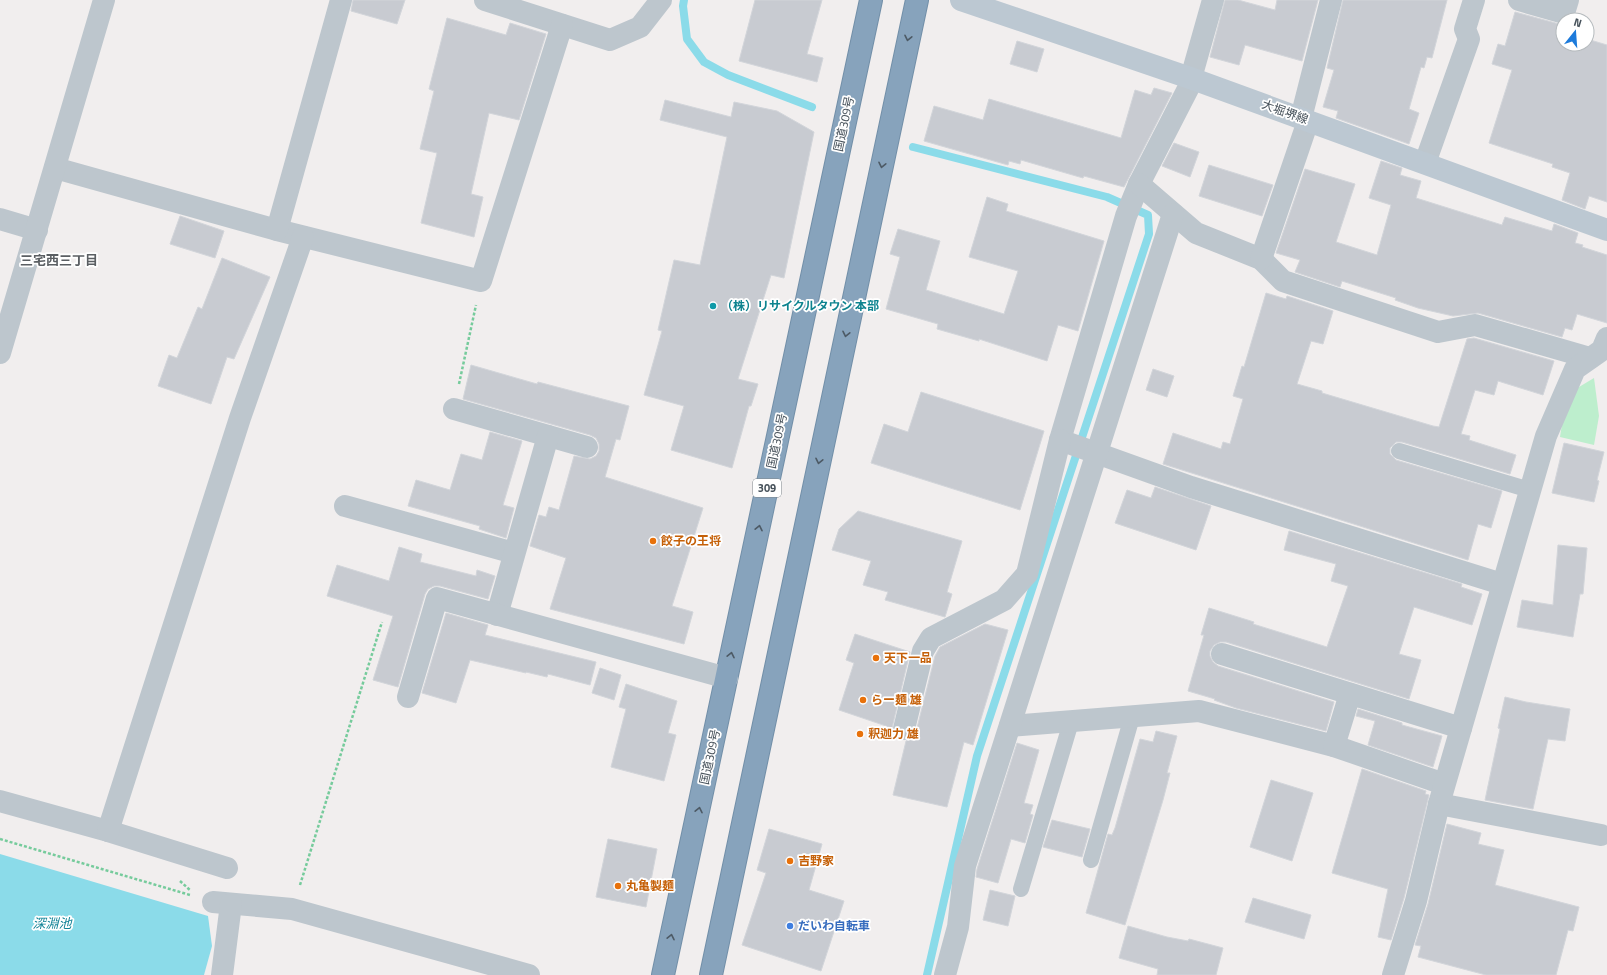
<svg xmlns="http://www.w3.org/2000/svg" width="1607" height="975" viewBox="0 0 1607 975" font-family="'Titillium Web','Noto Sans JP',sans-serif">
<rect width="100%" height="100%" fill="#f1eeee"/>
<path fill="#bdeecd" d="M 1594,378 L 1599,416 L 1594,445 L 1560,437 L 1564,411 L 1574,390 Z"/>
<path fill="#8bdbe9" d="M 0,854 L 208,916 L 212,946 L 204,975 L 0,975 Z"/>
<g fill="none" stroke-linecap="round" stroke-linejoin="round">
<g stroke="#8bdbe9" stroke-width="8">
<path d="M 684,0 L 683,6 L 687,39 L 704,62 L 728,75 L 812,107"/>
<path d="M 913,147 L 1107,197 L 1148,215 L 1149,234 L 977,756 L 927,975"/>
</g>
</g>
<g fill="#c8cbd1" stroke="#d2d5da">
<path d="M 353,0 L 405,0 L 397,24 L 351,11 Z"/>
<path d="M 755,0 L 822,0 L 807,54 L 823,58 L 817,82 L 739,61 Z"/>
<path d="M 1225,0 L 1238,0 L 1275,10 L 1277,0 L 1318,0 L 1302,61 L 1245,45 L 1239,65 L 1210,57 Z"/>
<path d="M 1343,0 L 1447,0 L 1432,58 L 1427,57 L 1424,68 L 1421,67 L 1409,109 L 1419,113 L 1409,144 L 1336,118 L 1338,111 L 1323,107 L 1334,70 L 1327,68 Z"/>
<path d="M 1515,12 L 1563,25 L 1563,44 L 1587,44 L 1587,39 L 1607,45 L 1607,202 L 1589,196 L 1585,209 L 1562,200 L 1570,173 L 1552,167 L 1553,164 L 1489,143 L 1512,70 L 1492,64 L 1498,44 L 1505,46 Z"/>
<path d="M 447,18 L 506,35 L 510,23 L 546,34 L 519,120 L 489,113 L 471,194 L 483,197 L 474,237 L 421,223 L 437,153 L 420,149 L 434,91 L 429,89 Z"/>
<path d="M 1017,41 L 1044,49 L 1037,72 L 1010,64 Z"/>
<path d="M 1154,88 L 1172,93 L 1124,187 L 1084,176 L 1083,178 L 1021,160 L 1020,164 L 1009,161 L 1008,165 L 924,141 L 934,106 L 983,120 L 989,99 L 1121,138 L 1135,90 L 1151,95 Z"/>
<path d="M 665,100 L 731,117 L 734,102 L 777,111 L 814,132 L 784,278 L 771,275 L 738,379 L 758,384 L 751,406 L 749,406 L 732,468 L 671,450 L 684,406 L 644,395 L 662,331 L 658,330 L 674,260 L 700,265 L 727,137 L 660,120 Z"/>
<path d="M 1174,143 L 1199,152 L 1190,177 L 1162,166 Z"/>
<path d="M 1381,161 L 1402,168 L 1400,175 L 1421,181 L 1416,198 L 1502,225 L 1505,217 L 1552,231 L 1554,224 L 1578,233 L 1575,243 L 1583,245 L 1582,247 L 1607,255 L 1607,323 L 1577,314 L 1572,330 L 1565,328 L 1562,337 L 1478,313 L 1453,316 L 1418,308 L 1395,300 L 1396,298 L 1342,281 L 1340,287 L 1295,272 L 1300,260 L 1276,253 L 1305,169 L 1355,184 L 1336,242 L 1377,255 L 1391,205 L 1369,198 Z"/>
<path d="M 1209,165 L 1273,185 L 1262,216 L 1199,196 Z"/>
<path d="M 987,197 L 1008,204 L 1006,211 L 1104,241 L 1078,331 L 1058,325 L 1047,361 L 979,339 L 979,341 L 937,329 L 938,324 L 886,309 L 900,257 L 890,254 L 898,229 L 940,241 L 926,290 L 1004,314 L 1018,271 L 969,257 Z"/>
<path d="M 180,216 L 224,231 L 215,258 L 170,244 Z"/>
<path d="M 222,258 L 270,277 L 234,359 L 227,357 L 211,404 L 158,386 L 169,355 L 177,358 L 198,307 L 202,309 Z"/>
<path d="M 1266,293 L 1286,299 L 1287,296 L 1333,311 L 1323,344 L 1311,341 L 1297,384 L 1322,391 L 1322,393 L 1433,426 L 1439,427 L 1467,339 L 1474,338 L 1554,361 L 1543,395 L 1498,381 L 1494,395 L 1475,390 L 1461,434 L 1470,436 L 1469,440 L 1516,455 L 1510,474 L 1402,442 L 1396,442 L 1390,448 L 1390,454 L 1396,460 L 1502,491 L 1491,528 L 1478,524 L 1468,560 L 1163,464 L 1173,433 L 1221,449 L 1223,442 L 1230,444 L 1243,399 L 1233,396 L 1242,366 L 1244,367 Z"/>
<path d="M 471,365 L 537,384 L 538,382 L 629,406 L 620,440 L 616,439 L 605,477 L 703,508 L 672,606 L 693,612 L 684,644 L 550,609 L 566,558 L 530,546 L 539,515 L 546,517 L 549,507 L 559,510 L 574,456 L 590,459 L 596,456 L 599,451 L 599,444 L 596,438 L 590,435 L 463,399 Z"/>
<path d="M 1153,369 L 1174,376 L 1167,397 L 1146,390 Z"/>
<path d="M 921,392 L 1044,431 L 1020,510 L 871,463 L 884,424 L 908,432 Z"/>
<path d="M 490,432 L 522,441 L 503,505 L 514,508 L 506,538 L 479,529 L 480,526 L 408,506 L 416,480 L 450,490 L 461,454 L 482,460 Z"/>
<path d="M 1564,443 L 1604,452 L 1597,480 L 1599,481 L 1594,502 L 1552,493 Z"/>
<path d="M 1155,487 L 1211,506 L 1196,550 L 1115,523 L 1127,490 L 1151,498 Z"/>
<path d="M 858,511 L 962,541 L 947,592 L 952,594 L 945,617 L 885,600 L 888,592 L 863,585 L 871,561 L 832,550 L 839,529 Z"/>
<path d="M 1289,531 L 1462,584 L 1461,587 L 1482,594 L 1472,625 L 1414,607 L 1399,654 L 1421,660 L 1409,699 L 1226,642 L 1220,642 L 1214,645 L 1210,651 L 1210,656 L 1213,662 L 1218,666 L 1334,702 L 1326,731 L 1236,708 L 1214,700 L 1215,699 L 1188,691 L 1204,635 L 1201,635 L 1209,608 L 1254,622 L 1253,624 L 1327,647 L 1348,586 L 1331,581 L 1336,564 L 1284,550 Z"/>
<path d="M 1558,545 L 1587,548 L 1583,594 L 1580,594 L 1573,637 L 1517,627 L 1522,600 L 1553,605 Z"/>
<path d="M 399,547 L 422,554 L 420,562 L 476,576 L 477,570 L 495,576 L 488,599 L 440,586 L 434,586 L 428,589 L 425,594 L 398,687 L 373,680 L 393,616 L 327,596 L 337,565 L 389,581 Z"/>
<path d="M 446,613 L 488,625 L 485,635 L 596,662 L 590,685 L 548,674 L 547,677 L 526,672 L 526,673 L 470,660 L 456,703 L 422,693 Z"/>
<path d="M 985,624 L 1008,630 L 973,745 L 964,742 L 947,807 L 893,795 L 906,741 L 913,738 L 916,732 L 935,656 L 940,647 Z"/>
<path d="M 855,634 L 910,652 L 892,728 L 839,710 L 854,663 L 846,660 Z"/>
<path d="M 600,668 L 621,675 L 614,700 L 592,693 Z"/>
<path d="M 626,684 L 677,701 L 668,733 L 676,735 L 664,781 L 611,767 L 626,709 L 619,707 Z"/>
<path d="M 1505,697 L 1526,702 L 1570,709 L 1565,741 L 1548,739 L 1533,809 L 1485,800 L 1500,729 L 1498,728 Z"/>
<path d="M 1358,709 L 1402,723 L 1402,725 L 1442,736 L 1433,767 L 1368,745 L 1375,721 L 1356,716 Z"/>
<path d="M 1156,731 L 1177,736 L 1167,773 L 1170,773 L 1163,800 L 1125,925 L 1086,913 L 1108,834 L 1112,835 L 1115,828 L 1140,739 L 1153,742 Z"/>
<path d="M 1017,743 L 1039,750 L 1024,803 L 1033,805 L 1030,814 L 1033,815 L 1025,843 L 1011,839 L 998,883 L 976,877 L 977,869 Z"/>
<path d="M 1362,769 L 1426,791 L 1425,794 L 1429,795 L 1404,898 L 1391,940 L 1378,937 L 1388,889 L 1332,873 Z"/>
<path d="M 1271,780 L 1313,793 L 1292,861 L 1250,847 Z"/>
<path d="M 1052,820 L 1090,829 L 1082,857 L 1043,847 Z"/>
<path d="M 1447,824 L 1481,833 L 1478,844 L 1504,850 L 1495,885 L 1579,907 L 1573,931 L 1568,930 L 1556,975 L 1486,975 L 1418,957 L 1421,946 L 1415,945 L 1428,904 Z"/>
<path d="M 769,829 L 822,844 L 809,890 L 844,901 L 821,971 L 742,945 L 766,873 L 757,870 Z"/>
<path d="M 608,839 L 657,849 L 646,907 L 596,897 Z"/>
<path d="M 990,890 L 1015,896 L 1008,926 L 983,920 Z"/>
<path d="M 1253,898 L 1311,915 L 1304,939 L 1245,922 Z"/>
<path d="M 1128,926 L 1167,937 L 1188,941 L 1189,939 L 1223,948 L 1216,975 L 1157,975 L 1158,969 L 1119,958 Z"/>
</g>
<g fill="none" stroke-linecap="round" stroke-linejoin="round">
<defs>
<g id="highway">
<path d="M 663,975 L 871,0"/>
<path d="M 711,975 L 917,0"/>
</g>
</defs>
<use href="#highway" stroke="#728fa8" stroke-width="24"/>
<g stroke="#76cb9c" stroke-width="2.5" stroke-dasharray="3 2" stroke-linecap="butt">
<path d="M 459,384 L 476,305"/>
<path d="M 0,839 L 190,895"/>
<path d="M 180,881 L 191,891"/>
<path d="M 300,885 L 382,622"/>
</g>
<g stroke="#bdc6cd" stroke-width="16">
<path d="M 1399,451 L 1530,490"/>
<path d="M 1091,860 L 1132,717"/>
<path d="M 1021,889 L 1071,722"/>
</g>
<g stroke="#bdc6cd" stroke-width="22">
<path d="M 485,0 L 610,40 L 640,27 L 661,0"/>
<path d="M 1519,0 L 1564,13 L 1568,0"/>
<path d="M 1191,78 L 1213,0"/>
<path d="M 1193,79 L 1139,184 L 1126,216 L 1060,440 L 1191,487 L 1502,584"/>
<path d="M 1301,118 L 1331,0"/>
<path d="M 1425,163 L 1469,39 L 1465,29 L 1474,0"/>
<path d="M 55,168 L 277,230 L 481,281 L 562,25"/>
<path d="M 1139,184 L 1196,233 L 1261,259 L 1283,281 L 1438,332 L 1475,325 L 1590,358"/>
<path d="M 0,219 L 37,230"/>
<path d="M 277,230 L 341,0"/>
<path d="M 1261,259 L 1308,121"/>
<path d="M 0,353 L 104,0"/>
<path d="M 454,409 L 587,447"/>
<path d="M 345,506 L 514,553"/>
<path d="M 497,615 L 548,436"/>
<path d="M 1222,654 L 1461,728"/>
<path d="M 408,697 L 437,598 L 727,678"/>
<path d="M 1010,726 L 1199,711 L 1334,746 L 1444,784"/>
<path d="M 904,729 L 923,651 L 931,638 L 1004,600 L 1027,574 L 1060,440"/>
<path d="M 1334,746 L 1350,694"/>
<path d="M 0,801 L 108,831 L 227,868"/>
<path d="M 1439,804 L 1601,835"/>
<path d="M 108,831 L 240,418 L 303,237"/>
<path d="M 213,902 L 292,909 L 529,975"/>
<path d="M 222,975 L 231,904"/>
<path d="M 945,975 L 958,927 L 965,866 L 1173,214"/>
<path d="M 1393,975 L 1416,901 L 1439,804 L 1546,436 L 1575,369 L 1602,350 L 1607,338"/>
</g>
<path stroke="#bcc8d2" stroke-width="22" d="M 961,0 L 1193,79 L 1607,230"/>
<use href="#highway" stroke="#87a3bc" stroke-width="22"/>
</g>
<defs><path id="oneway-chevron" d="M-2-3.5L2.5 0L-2 3.5" fill="none" stroke-width="1.6" stroke-linecap="round" stroke-linejoin="round"/></defs>
<g stroke="#4d5a65">
<use href="#oneway-chevron" transform="translate(908 38) rotate(102)"/>
<use href="#oneway-chevron" transform="translate(882 165) rotate(102)"/>
<use href="#oneway-chevron" transform="translate(846 334) rotate(102)"/>
<use href="#oneway-chevron" transform="translate(819 461) rotate(102)"/>
<use href="#oneway-chevron" transform="translate(759 528) rotate(-78)"/>
<use href="#oneway-chevron" transform="translate(731 655) rotate(-78)"/>
<use href="#oneway-chevron" transform="translate(699 810) rotate(-78)"/>
<use href="#oneway-chevron" transform="translate(671 937) rotate(-78)"/>
</g>
<circle fill="#0f9aa8" stroke="#fff" stroke-width="1.5" cx="713" cy="306" r="4"/>
<g fill="#e8710a" stroke="#fff" stroke-width="1.5">
<circle cx="653" cy="541" r="4"/>
<circle cx="876" cy="658" r="4"/>
<circle cx="863" cy="700" r="4"/>
<circle cx="860" cy="734" r="4"/>
<circle cx="790" cy="861" r="4"/>
<circle cx="618" cy="886" r="4"/>
</g>
<circle fill="#3f7fe0" stroke="#fff" stroke-width="1.5" cx="790" cy="926" r="4"/>
<g text-anchor="middle" stroke-width="3.5" stroke-linejoin="round" paint-order="stroke">
<rect fill="#fff" stroke="#7e868c" stroke-width="1" x="753" y="479" width="28" height="18" rx="3"/>
<g font-size="11" font-weight="bold" fill="#47525b">
<text x="767" y="492">309</text>
</g>
<g font-size="12" fill="#47525b" stroke="#fff">
<text transform="translate(1285 112) rotate(20)" y="4">大堀堺線</text>
<text transform="translate(844 124) rotate(-78)" y="4">国道309号</text>
<text transform="translate(777 441) rotate(-78)" y="4">国道309号</text>
<text transform="translate(710 757) rotate(-78)" y="4">国道309号</text>
</g>
<g font-size="12" font-weight="bold" fill="#0d838f" stroke="#fff" text-anchor="start">
<text x="721" y="310">（株）リサイクルタウン 本部</text>
</g>
<g font-size="12" font-weight="bold" fill="#c56008" stroke="#fff" text-anchor="start">
<text x="661" y="545">餃子の王将</text>
<text x="884" y="662">天下一品</text>
<text x="871" y="704">らー麺 雄</text>
<text x="868" y="738">釈迦力 雄</text>
<text x="798" y="865">吉野家</text>
<text x="626" y="890">丸亀製麺</text>
</g>
<g font-size="12" font-weight="bold" fill="#366cbe" stroke="#fff" text-anchor="start">
<text x="798" y="930">だいわ自転車</text>
</g>
<g font-size="13" font-weight="bold" fill="#5b5f63" stroke="#fff">
<text x="59" y="265">三宅西三丁目</text>
</g>
<g font-size="13" font-style="italic" fill="#108296" stroke="#fff">
<text x="52" y="928">深淵池</text>
</g>
</g>
<g transform="translate(1575 32) rotate(17)"><circle r="19" fill="#ffffff" stroke="#b5babd"/>
<path d="M0-3L7 15L0 10L-7 15Z" fill="#1d7bdb"/>
<text y="-6" font-size="11" font-weight="bold" text-anchor="middle" fill="#47525b">N</text>
</g>
</svg>
